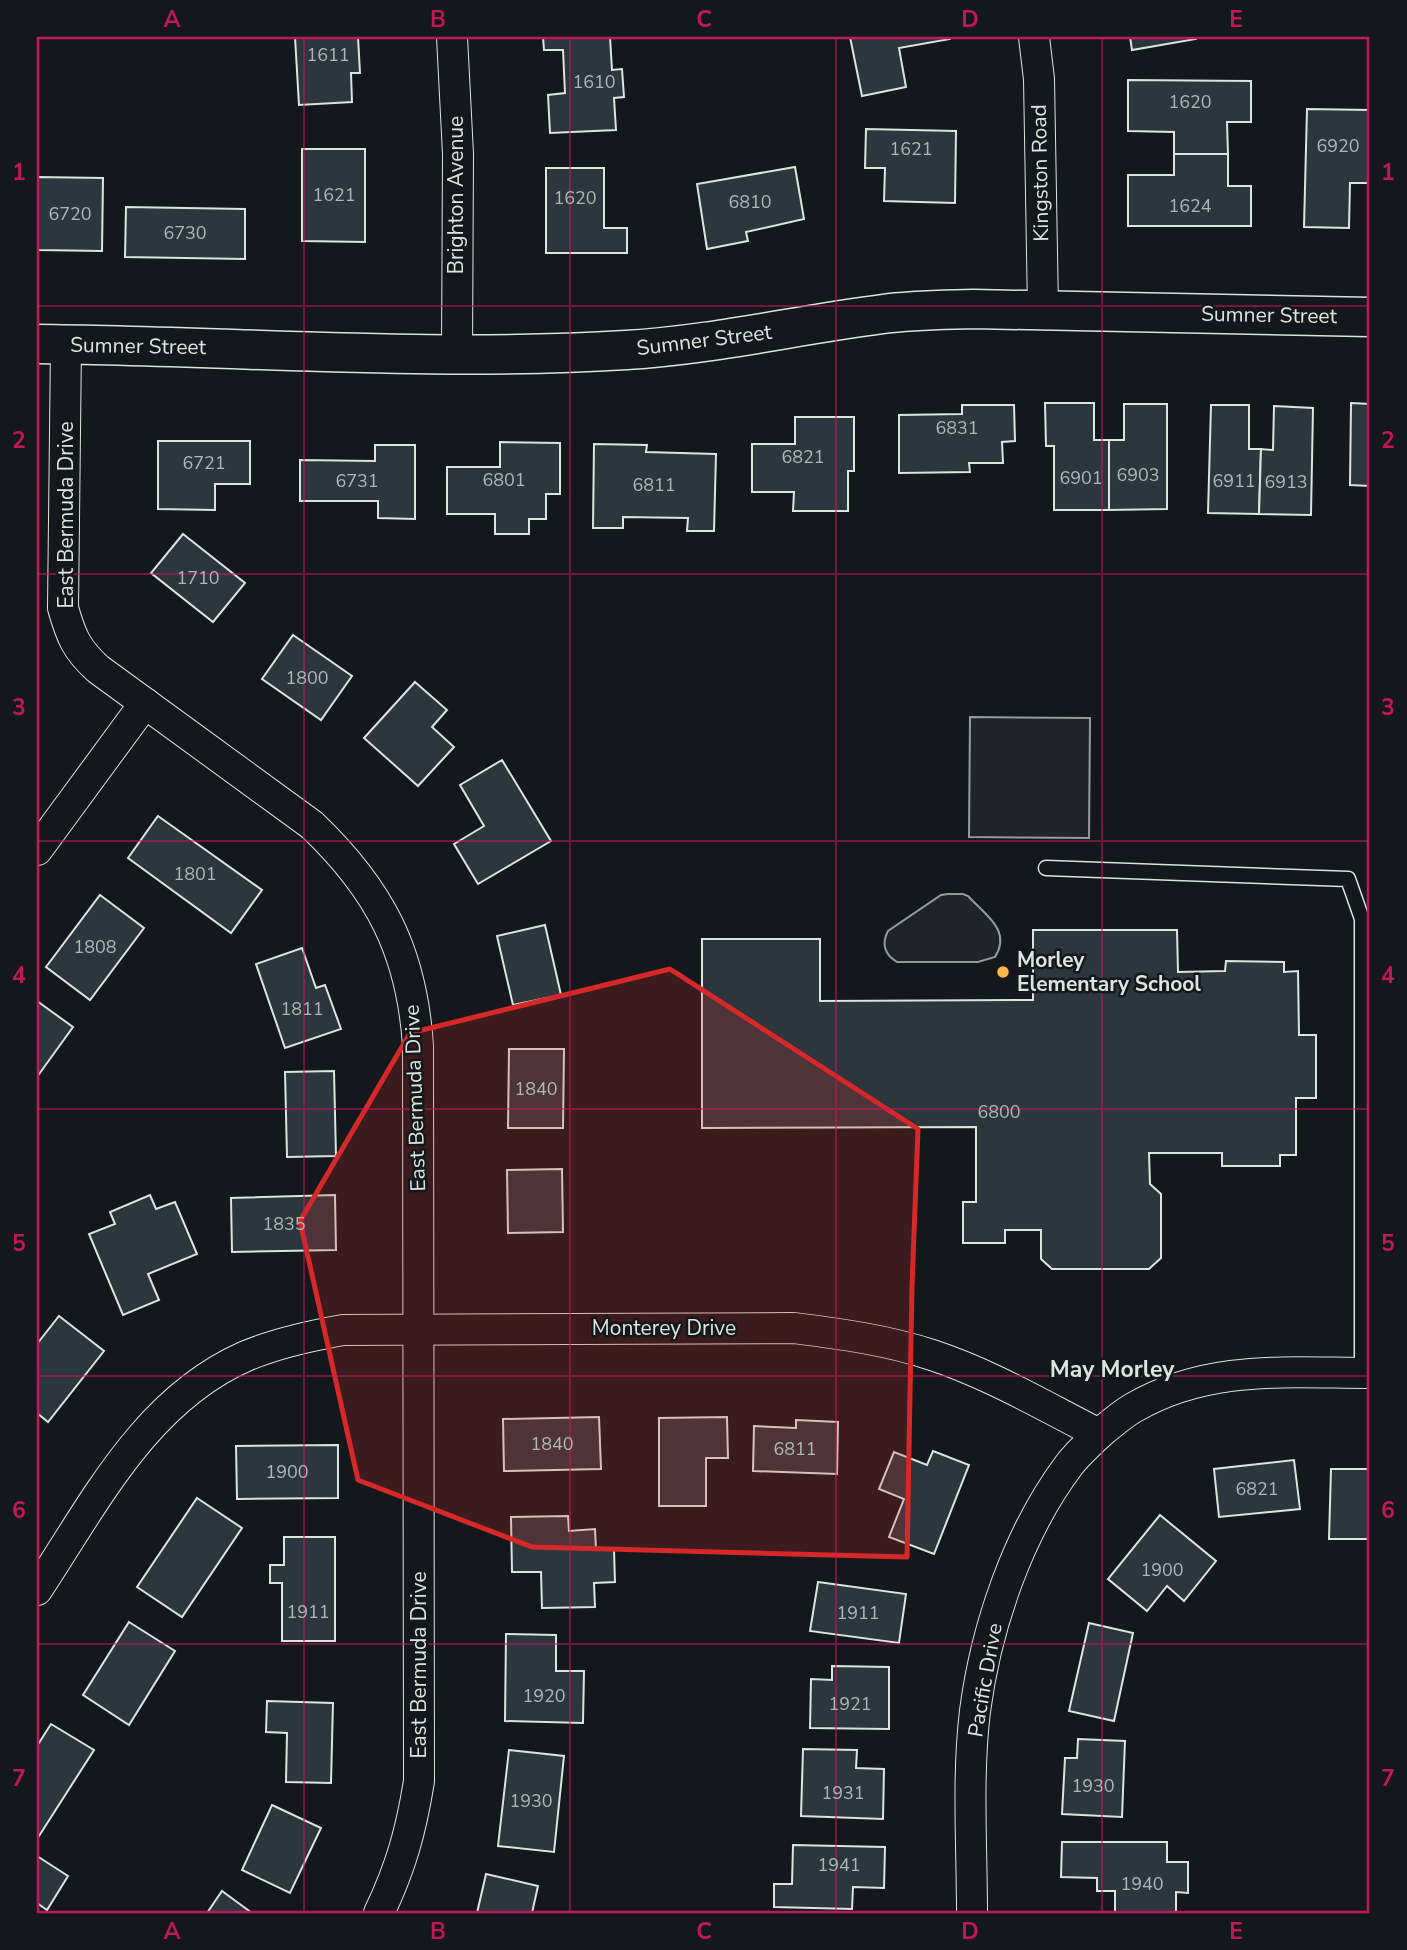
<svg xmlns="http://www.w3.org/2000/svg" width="1407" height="1950" viewBox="0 0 1407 1950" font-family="'Nunito Sans',sans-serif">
<rect width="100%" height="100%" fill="#14181c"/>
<g fill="#202428" stroke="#939e99" stroke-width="2">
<path d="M 970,717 L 1090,718 L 1089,838 L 969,837 Z"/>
<path d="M 948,894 L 963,894 L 968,896 C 985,915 1012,930 995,957 L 978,962 L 897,962 C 885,955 881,944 888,931 L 941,895 Z"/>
</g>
<g fill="#2c363c" stroke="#d8e6dc" stroke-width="2">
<path d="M 295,37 L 358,37 L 360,73 L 351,73 L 352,102 L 299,105 Z"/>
<path d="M 543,37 L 610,37 L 612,70 L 622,69 L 624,97 L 614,98 L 616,130 L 550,133 L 548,95 L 565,93 L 563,50 L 544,50 Z"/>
<path d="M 850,37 L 950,37 L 950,39 L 899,48 L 906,87 L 862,96 Z"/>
<path d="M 1130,37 L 1196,37 L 1196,39 L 1132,50 Z"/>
<path d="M 1128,80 L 1251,81 L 1251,122 L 1227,122 L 1228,154 L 1174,154 L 1174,132 L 1128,131 Z"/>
<path d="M 1307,109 L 1370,110 L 1370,183 L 1350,183 L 1349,228 L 1304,227 Z"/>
<path d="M 866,129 L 956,131 L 955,203 L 884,201 L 885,168 L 865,168 Z"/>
<path d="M 302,149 L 365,149 L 365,242 L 302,241 Z"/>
<path d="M 1174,154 L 1228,154 L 1228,186 L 1251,186 L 1251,226 L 1128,226 L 1128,175 L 1174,175 Z"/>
<path d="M 795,167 L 804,219 L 746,232 L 748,241 L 707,249 L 697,184 Z"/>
<path d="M 546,168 L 604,168 L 604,228 L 627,228 L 627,253 L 546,253 Z"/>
<path d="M 37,177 L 103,178 L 102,251 L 37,250 Z"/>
<path d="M 126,207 L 245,209 L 245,259 L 125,257 Z"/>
<path d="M 1045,403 L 1094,403 L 1094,440 L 1109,440 L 1109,510 L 1054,510 L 1054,446 L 1046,446 Z"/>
<path d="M 1351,403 L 1370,404 L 1370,486 L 1350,485 Z"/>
<path d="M 1124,404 L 1167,404 L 1167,509 L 1109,510 L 1109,440 L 1124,440 Z"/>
<path d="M 962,405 L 1014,405 L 1015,441 L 1002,442 L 1003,463 L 969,463 L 970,472 L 899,473 L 899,415 L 962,414 Z"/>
<path d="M 1211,405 L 1249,405 L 1249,449 L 1261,449 L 1259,514 L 1208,513 Z"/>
<path d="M 1274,406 L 1313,408 L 1311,515 L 1259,514 L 1261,449 L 1273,450 Z"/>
<path d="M 795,417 L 854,417 L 854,471 L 848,471 L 848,511 L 793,511 L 794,492 L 752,492 L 752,444 L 795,444 Z"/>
<path d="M 158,441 L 250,441 L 250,484 L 215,484 L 215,510 L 158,509 Z"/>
<path d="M 500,442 L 560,443 L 560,494 L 546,494 L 546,519 L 529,519 L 529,534 L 495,534 L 495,514 L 447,514 L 447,467 L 500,467 Z"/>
<path d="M 594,444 L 647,445 L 646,452 L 716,454 L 714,531 L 687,531 L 688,518 L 623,517 L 623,528 L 593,528 Z"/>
<path d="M 375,445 L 415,445 L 415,519 L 378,518 L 378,501 L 300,501 L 300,460 L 375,461 Z"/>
<path d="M 183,534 L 245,583 L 213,622 L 151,573 Z"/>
<path d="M 293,635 L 352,676 L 321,720 L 262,679 Z"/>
<path d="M 415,682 L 447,710 L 432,727 L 454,747 L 418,786 L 364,738 Z"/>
<path d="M 502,760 L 551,841 L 478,884 L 454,844 L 484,826 L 460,785 Z"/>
<path d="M 158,816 L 262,890 L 231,933 L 128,858 Z"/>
<path d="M 100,895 L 144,928 L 90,1000 L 46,967 Z"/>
<path d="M 545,925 L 561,995 L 513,1005 L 497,936 Z"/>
<path d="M 1033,930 L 1177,930 L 1178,972 L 1225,971 L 1226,961 L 1284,962 L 1284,972 L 1298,971 L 1299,1035 L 1316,1035 L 1316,1098 L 1296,1098 L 1296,1155 L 1280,1155 L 1280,1166 L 1222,1166 L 1222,1153 L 1149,1153 L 1150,1184 L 1161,1194 L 1161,1258 L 1149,1269 L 1052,1269 L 1041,1259 L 1041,1230 L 1005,1230 L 1005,1243 L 963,1243 L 963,1202 L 976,1202 L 976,1127 L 702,1128 L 702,939 L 820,939 L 820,1001 L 1033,1000 Z"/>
<path d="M 302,948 L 316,988 L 325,985 L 341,1029 L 285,1048 L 256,964 Z"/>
<path d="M 37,1001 L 73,1027 L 37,1077 Z"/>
<path d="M 509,1049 L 564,1049 L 563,1128 L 508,1128 Z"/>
<path d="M 334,1071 L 336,1156 L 287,1157 L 285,1072 Z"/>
<path d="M 562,1169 L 563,1232 L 508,1233 L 507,1170 Z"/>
<path d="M 150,1195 L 156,1209 L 175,1202 L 197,1254 L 148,1274 L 159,1300 L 123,1315 L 89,1234 L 115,1224 L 110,1212 Z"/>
<path d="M 335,1195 L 336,1250 L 232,1252 L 231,1198 Z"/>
<path d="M 59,1316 L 104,1351 L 48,1422 L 37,1413 L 37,1344 Z"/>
<path d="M 599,1417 L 601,1469 L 504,1471 L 503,1419 Z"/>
<path d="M 727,1417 L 728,1458 L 706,1458 L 706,1506 L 659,1506 L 659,1418 Z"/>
<path d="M 796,1420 L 838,1422 L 837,1474 L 753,1471 L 754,1426 L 796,1428 Z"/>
<path d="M 338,1445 L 338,1498 L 237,1499 L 236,1446 Z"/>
<path d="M 933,1451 L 969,1465 L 934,1554 L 889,1537 L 904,1499 L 879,1489 L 894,1452 L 927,1465 Z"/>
<path d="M 1294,1460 L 1300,1509 L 1219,1517 L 1214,1469 Z"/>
<path d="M 1331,1469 L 1370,1469 L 1370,1539 L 1329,1539 Z"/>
<path d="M 197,1498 L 242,1528 L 182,1617 L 137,1587 Z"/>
<path d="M 1160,1515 L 1216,1561 L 1184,1601 L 1167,1586 L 1147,1611 L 1108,1579 Z"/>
<path d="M 568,1516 L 569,1531 L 595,1529 L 596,1550 L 614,1550 L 615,1582 L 594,1583 L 595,1607 L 542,1608 L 541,1572 L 512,1572 L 511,1517 Z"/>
<path d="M 284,1537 L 335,1537 L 335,1641 L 282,1641 L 282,1583 L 270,1583 L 270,1565 L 284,1565 Z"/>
<path d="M 818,1582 L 906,1594 L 899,1643 L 810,1631 Z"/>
<path d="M 129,1622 L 175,1651 L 129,1725 L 83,1695 Z"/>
<path d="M 1089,1623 L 1133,1633 L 1114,1721 L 1069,1711 Z"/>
<path d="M 506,1634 L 556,1635 L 556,1671 L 584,1671 L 583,1723 L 505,1721 Z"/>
<path d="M 832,1666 L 889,1667 L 889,1729 L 810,1728 L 811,1679 L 832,1680 Z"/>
<path d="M 267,1701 L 333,1703 L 331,1783 L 286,1782 L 287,1733 L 266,1732 Z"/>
<path d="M 51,1724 L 94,1750 L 39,1836 L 37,1834 L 37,1746 Z"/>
<path d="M 1078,1739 L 1125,1741 L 1122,1817 L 1062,1814 L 1065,1758 L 1077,1758 Z"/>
<path d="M 803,1749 L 857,1750 L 856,1768 L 884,1769 L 883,1819 L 801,1816 Z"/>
<path d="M 509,1750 L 564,1756 L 554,1852 L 498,1846 Z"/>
<path d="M 272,1805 L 321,1828 L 290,1893 L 242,1870 Z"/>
<path d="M 1062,1842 L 1167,1842 L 1167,1862 L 1188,1862 L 1188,1893 L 1176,1892 L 1176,1913 L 1115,1913 L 1115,1891 L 1097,1891 L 1097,1878 L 1061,1877 Z"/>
<path d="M 793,1845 L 885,1847 L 884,1888 L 853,1887 L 852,1909 L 774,1907 L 774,1884 L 792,1884 Z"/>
<path d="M 37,1856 L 68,1876 L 47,1910 L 37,1903 Z"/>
<path d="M 486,1874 L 538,1886 L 532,1913 L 477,1913 Z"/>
<path d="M 222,1891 L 252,1913 L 207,1913 Z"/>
</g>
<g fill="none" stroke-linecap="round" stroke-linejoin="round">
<defs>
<path id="lane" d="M 1046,868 L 1348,879 L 1362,919 L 1362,1373"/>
<g id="street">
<path d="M 452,37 L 458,154 L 457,353"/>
<path d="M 1034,37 L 1039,79 L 1043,310"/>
<path d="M 66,344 L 63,608 C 71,636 76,649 98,669 L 312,825 C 380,890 412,952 418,1046 L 419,1781 C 411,1831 401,1867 379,1913"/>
<path d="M 37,850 L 145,703"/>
<path d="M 37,1590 C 94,1504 145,1400 246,1356 C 277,1343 309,1336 343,1330 L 794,1328 C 841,1334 887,1340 932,1355 C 990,1374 1044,1406 1099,1434 C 1110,1425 1121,1415 1133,1408 C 1208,1364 1287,1373 1370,1373"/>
<path d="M 972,1913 C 972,1847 967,1777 975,1711 C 986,1627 1018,1533 1069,1465 C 1078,1453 1089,1444 1099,1434"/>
</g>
<path id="secondary" d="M 37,344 C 232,346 431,362 626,350 C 712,345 797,325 883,314 C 913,310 943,310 973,309 L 1370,317"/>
</defs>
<use href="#lane" stroke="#d8e6dc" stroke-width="17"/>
<use href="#street" stroke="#d8e6dc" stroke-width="32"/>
<use href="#secondary" stroke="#d8e6dc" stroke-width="41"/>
<use href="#lane" stroke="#14181c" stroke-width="14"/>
<use href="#street" stroke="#14181c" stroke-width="30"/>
<use href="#secondary" stroke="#14181c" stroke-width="38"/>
</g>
<path fill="#d62828" fill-opacity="0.2" stroke="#d62828" stroke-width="5" stroke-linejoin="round" d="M 670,969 L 918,1129 L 912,1287 L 907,1557 L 532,1547 L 358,1480 L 300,1221 L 410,1033 Z"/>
<path fill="none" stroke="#c2185b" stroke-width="2" stroke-opacity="0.55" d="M 304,37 L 304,1913M 570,37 L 570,1913M 836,37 L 836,1913M 1102,37 L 1102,1913M 37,306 L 1370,306M 37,574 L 1370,574M 37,841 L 1370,841M 37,1109 L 1370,1109M 37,1376 L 1370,1376M 37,1644 L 1370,1644"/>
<circle fill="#ffb74d" stroke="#14181c" stroke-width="2.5" cx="1003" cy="972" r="7"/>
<g text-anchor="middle" stroke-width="5" stroke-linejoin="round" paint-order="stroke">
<g font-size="18" fill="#adbab4">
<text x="328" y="61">1611</text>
<text x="594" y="88">1610</text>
<text x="1190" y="108">1620</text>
<text x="1338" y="152">6920</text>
<text x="911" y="155">1621</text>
<text x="334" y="201">1621</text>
<text x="575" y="204">1620</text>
<text x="750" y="208">6810</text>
<text x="1190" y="212">1624</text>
<text x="70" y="220">6720</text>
<text x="185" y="239">6730</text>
<text x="957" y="434">6831</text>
<text x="803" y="463">6821</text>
<text x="204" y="469">6721</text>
<text x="1138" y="481">6903</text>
<text x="1081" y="484">6901</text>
<text x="504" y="486">6801</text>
<text x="357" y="487">6731</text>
<text x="1234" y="487">6911</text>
<text x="1286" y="488">6913</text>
<text x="654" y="491">6811</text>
<text x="198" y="584">1710</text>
<text x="307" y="684">1800</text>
<text x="195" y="880">1801</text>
<text x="95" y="953">1808</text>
<text x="302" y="1015">1811</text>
<text x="536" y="1095">1840</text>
<text x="999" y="1118">6800</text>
<text x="284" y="1230">1835</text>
<text x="552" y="1450">1840</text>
<text x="795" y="1455">6811</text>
<text x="287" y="1478">1900</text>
<text x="1257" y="1495">6821</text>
<text x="1162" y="1576">1900</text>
<text x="308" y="1618">1911</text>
<text x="858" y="1619">1911</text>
<text x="544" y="1702">1920</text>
<text x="850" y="1710">1921</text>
<text x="1093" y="1792">1930</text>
<text x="843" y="1799">1931</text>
<text x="531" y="1807">1930</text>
<text x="839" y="1871">1941</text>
<text x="1142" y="1890">1940</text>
</g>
<g font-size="21" fill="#d8e6dc" stroke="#14181c">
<text transform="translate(1040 173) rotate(-91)" y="7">Kingston Road</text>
<text transform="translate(456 195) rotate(-90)" y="7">Brighton Avenue</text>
<text transform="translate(1269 315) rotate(1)" y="7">Sumner Street</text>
<text transform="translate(704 340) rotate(-7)" y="7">Sumner Street</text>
<text transform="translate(138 346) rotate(1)" y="7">Sumner Street</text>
<text transform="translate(66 515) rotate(-90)" y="7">East Bermuda Drive</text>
<text transform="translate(415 1098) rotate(-92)" y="7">East Bermuda Drive</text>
<text x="664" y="1335">Monterey Drive</text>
<text transform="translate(419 1665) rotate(-90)" y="7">East Bermuda Drive</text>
<text transform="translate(985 1680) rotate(-80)" y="7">Pacific Drive</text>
</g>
<g font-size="21" font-weight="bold" fill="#d8e6dc" stroke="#14181c" text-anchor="start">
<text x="1017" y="967">Morley<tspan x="1017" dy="24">Elementary School</tspan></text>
</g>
<g font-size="23" font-weight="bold" fill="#d8e6dc" stroke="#14181c">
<text x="1112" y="1377">May Morley</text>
</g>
</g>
<rect width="1407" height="1950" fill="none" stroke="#14181c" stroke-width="77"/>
<rect x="38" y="38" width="1330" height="1874" fill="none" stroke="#c2185b" stroke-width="2.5"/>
<g font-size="23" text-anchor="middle" font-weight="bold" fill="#c2185b">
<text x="172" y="27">A</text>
<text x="438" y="27">B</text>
<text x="704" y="27">C</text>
<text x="970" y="27">D</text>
<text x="1236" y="27">E</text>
<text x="19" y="180">1</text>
<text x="1388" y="180">1</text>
<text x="19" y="448">2</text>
<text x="1388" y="448">2</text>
<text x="19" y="715">3</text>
<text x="1388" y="715">3</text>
<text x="19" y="983">4</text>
<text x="1388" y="983">4</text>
<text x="19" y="1251">5</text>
<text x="1388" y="1251">5</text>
<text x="19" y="1518">6</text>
<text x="1388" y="1518">6</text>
<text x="19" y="1786">7</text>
<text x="1388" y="1786">7</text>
<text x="172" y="1939">A</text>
<text x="438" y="1939">B</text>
<text x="704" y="1939">C</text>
<text x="970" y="1939">D</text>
<text x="1236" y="1939">E</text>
</g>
</svg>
